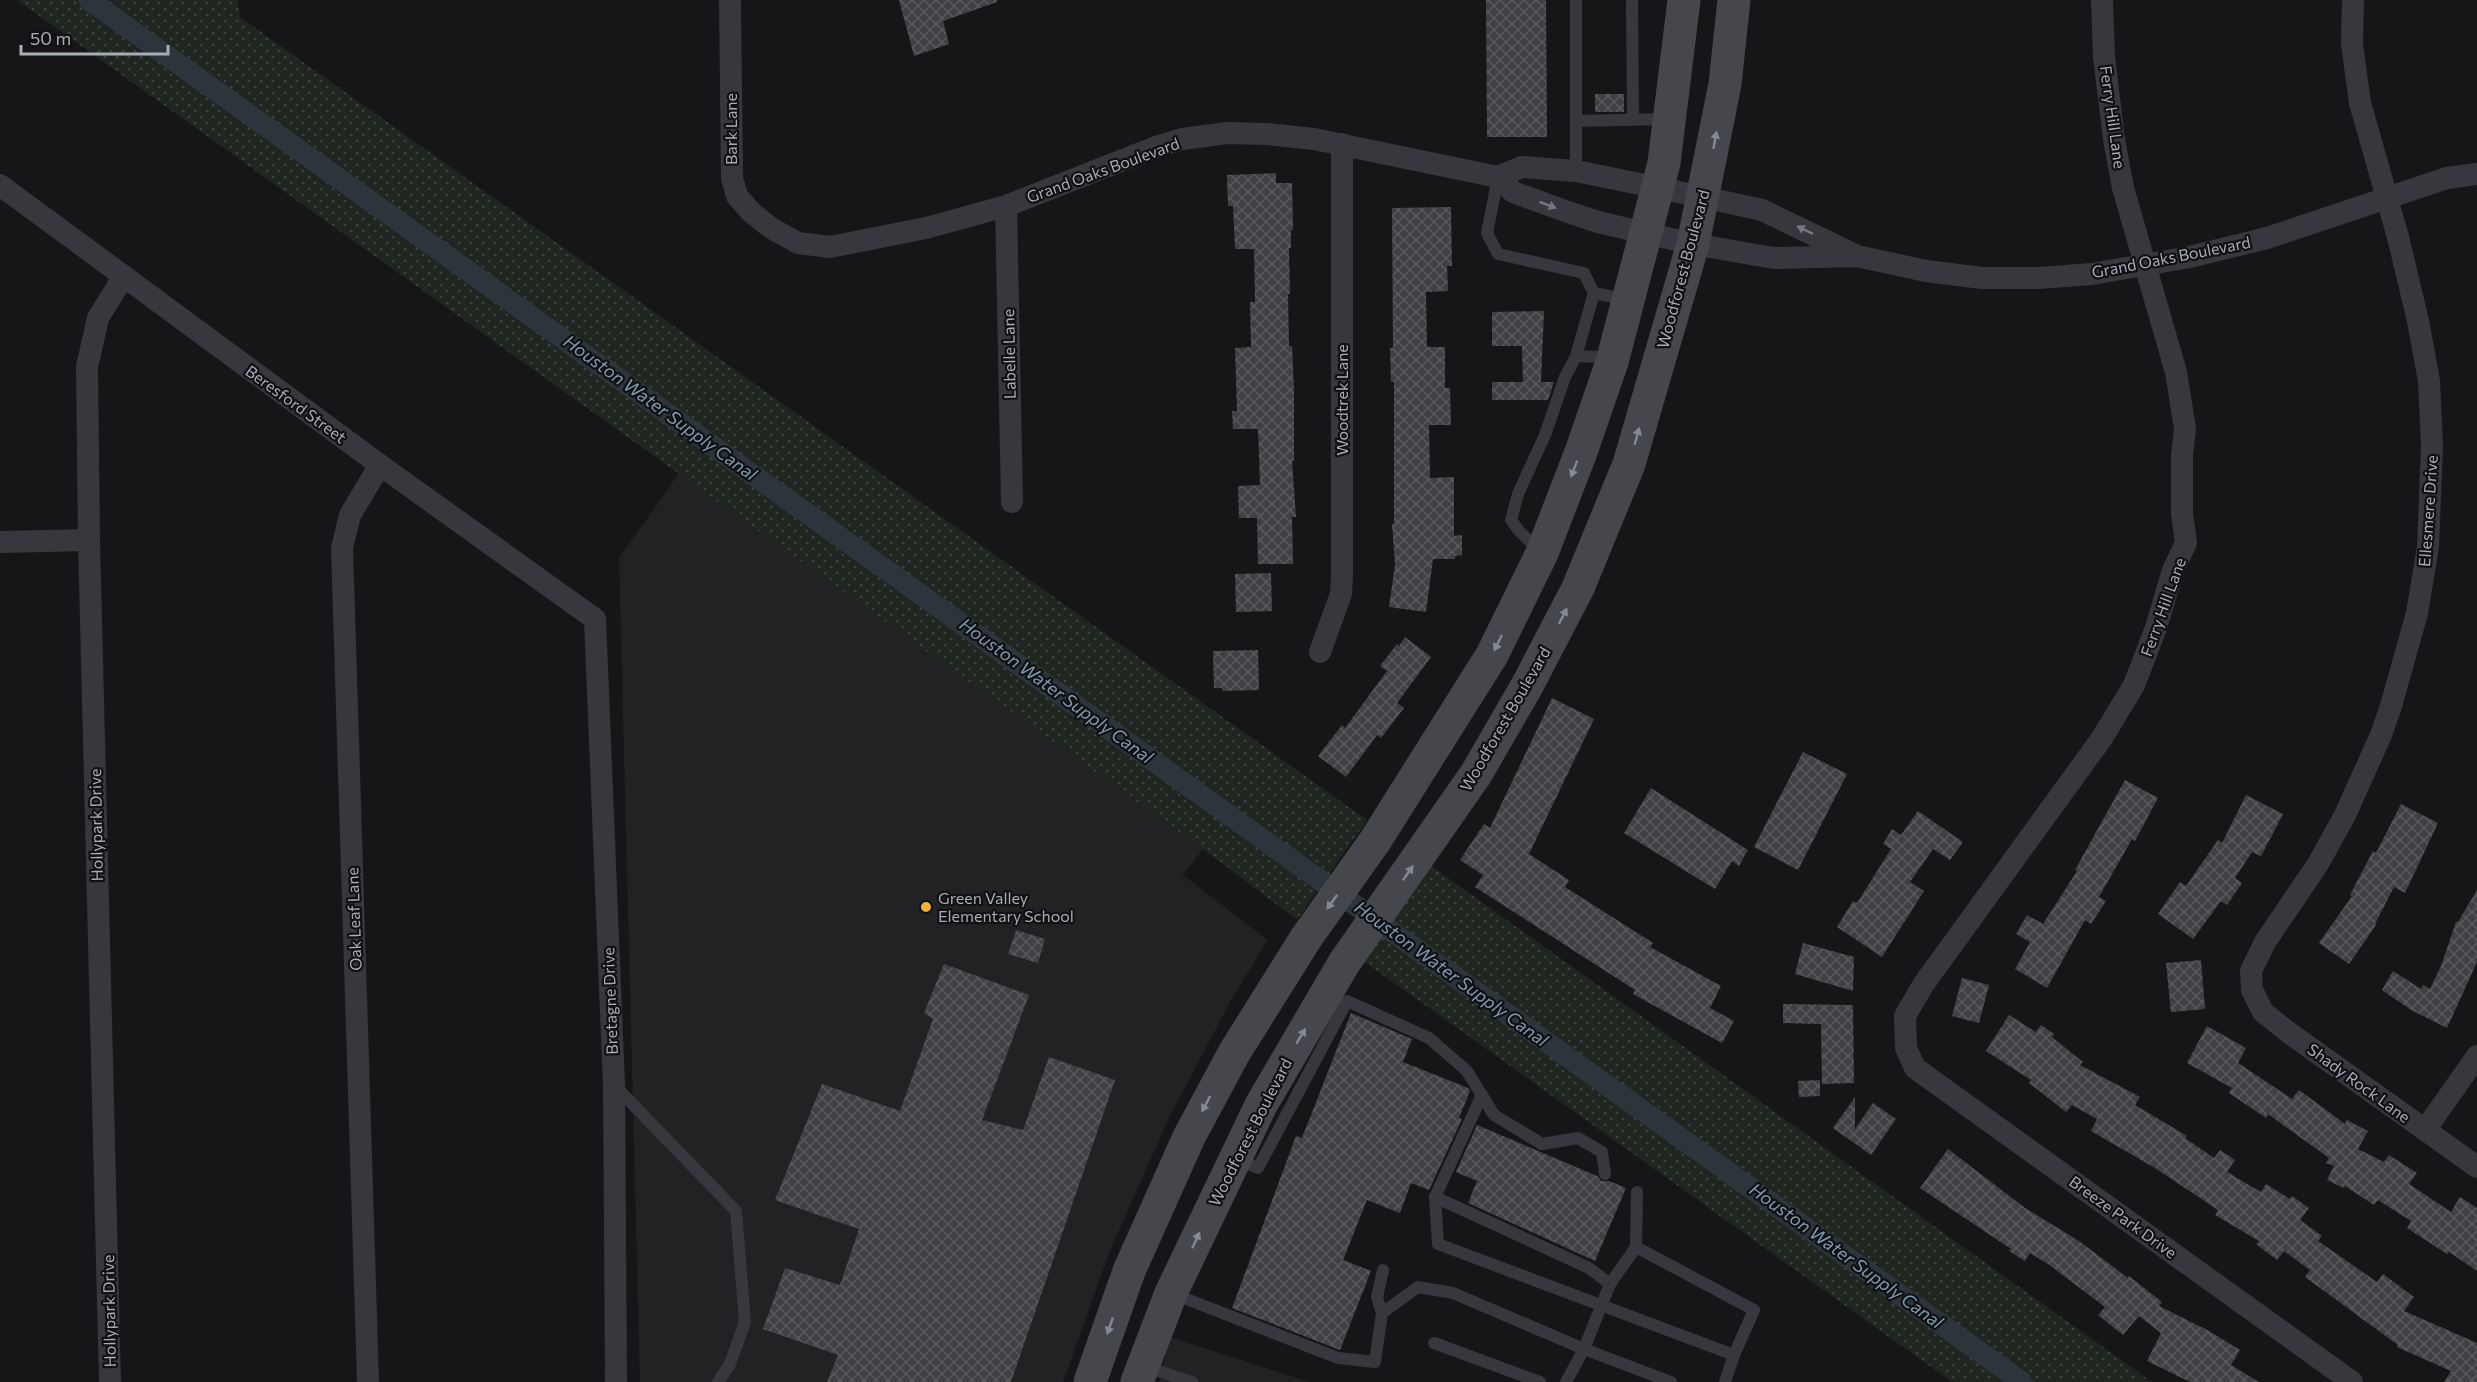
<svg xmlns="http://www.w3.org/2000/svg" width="2477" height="1382" viewBox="0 0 2477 1382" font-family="Commissioner,sans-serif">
<defs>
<pattern id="grass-dots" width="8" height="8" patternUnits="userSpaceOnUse" patternTransform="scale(1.5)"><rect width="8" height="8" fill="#1e261f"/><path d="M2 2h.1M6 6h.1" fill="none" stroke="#3c433d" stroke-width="1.8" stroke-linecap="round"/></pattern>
<pattern id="building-cross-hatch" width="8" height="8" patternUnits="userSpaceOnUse" patternTransform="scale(1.5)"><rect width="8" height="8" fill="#404145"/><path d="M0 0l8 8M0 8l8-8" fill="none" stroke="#595a5e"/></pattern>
</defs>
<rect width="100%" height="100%" fill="#161618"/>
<g fill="#222225">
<path d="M 679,473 L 1203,849 L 1183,875 L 1268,940 L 1231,1000 L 1168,1120 L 1109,1253 L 1063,1382 L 640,1382 L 619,558 Z"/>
<path d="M 1170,1337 L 1309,1382 L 1159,1382 Z"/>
</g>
<g fill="url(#grass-dots)">
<path d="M 17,0 L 238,0 L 240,17 L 1367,820 L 1297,920 L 1203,849 Z"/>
<path d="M 1430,865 L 2152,1382 L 1952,1382 L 1362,960 Z"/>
</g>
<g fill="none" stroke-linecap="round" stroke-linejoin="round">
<path stroke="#2c353c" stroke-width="21" d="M 89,0 L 2022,1382"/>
</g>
<g fill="url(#building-cross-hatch)">
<path d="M 899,0 L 997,0 L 997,2 L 943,21 L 949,44 L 914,56 Z"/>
<path d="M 1486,0 L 1546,0 L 1547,137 L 1487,137 Z"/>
<rect x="1595" y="94" width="29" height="18"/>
<path d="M 1276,173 L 1276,183 L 1292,183 L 1293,230 L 1291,230 L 1291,248 L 1289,248 L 1290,294 L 1288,294 L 1289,346 L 1292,346 L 1294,390 L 1294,461 L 1292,461 L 1296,517 L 1292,517 L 1293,564 L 1258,564 L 1257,518 L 1239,518 L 1238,486 L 1260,485 L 1258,429 L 1233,429 L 1232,411 L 1237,411 L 1235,348 L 1251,347 L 1250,302 L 1255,302 L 1254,249 L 1235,249 L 1233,206 L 1228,206 L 1227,175 Z"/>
<path d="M 1451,207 L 1452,266 L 1447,266 L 1448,291 L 1426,292 L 1427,347 L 1445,347 L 1445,388 L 1450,388 L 1451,425 L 1429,425 L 1430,478 L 1454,477 L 1454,536 L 1462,535 L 1462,555 L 1455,556 L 1455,559 L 1433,559 L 1426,612 L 1389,607 L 1395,565 L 1392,524 L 1394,524 L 1394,382 L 1391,382 L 1390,348 L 1393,348 L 1392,208 Z"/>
<path d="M 1544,311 L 1541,382 L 1554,382 L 1548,400 L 1492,400 L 1492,382 L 1523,382 L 1522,346 L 1492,346 L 1492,312 Z"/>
<path d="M 1271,573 L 1272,611 L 1236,612 L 1235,574 Z"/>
<path d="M 1405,637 L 1431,657 L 1397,703 L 1404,708 L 1381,738 L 1377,735 L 1346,777 L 1318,756 L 1342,725 L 1345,728 L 1387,671 L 1380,666 L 1397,644 L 1399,646 Z"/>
<path d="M 1258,650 L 1259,690 L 1222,691 L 1222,688 L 1214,688 L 1213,651 Z"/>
<path d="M 1552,698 L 1594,719 L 1529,854 L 1569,880 L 1565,887 L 1653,943 L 1650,947 L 1721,986 L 1710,1008 L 1734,1021 L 1722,1043 L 1633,994 L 1635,990 L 1475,887 L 1483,875 L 1460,860 L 1484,824 L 1490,828 Z"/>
<path d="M 1803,752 L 1847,774 L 1798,870 L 1754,847 Z"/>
<path d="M 2125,780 L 2158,798 L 2135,841 L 2132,839 L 2099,897 L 2106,901 L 2091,924 L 2085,920 L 2047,988 L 2015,969 L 2030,942 L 2016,934 L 2027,915 L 2043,924 L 2077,871 L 2075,870 Z"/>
<path d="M 1651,788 L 1748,850 L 1739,866 L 1732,861 L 1715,889 L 1624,833 Z"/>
<path d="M 2246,795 L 2283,814 L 2261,856 L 2252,852 L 2235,878 L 2242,883 L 2227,905 L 2221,901 L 2193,939 L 2158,914 L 2180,882 L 2186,886 L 2218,840 L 2222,843 Z"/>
<path d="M 2401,804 L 2438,823 L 2405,893 L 2394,887 L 2375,924 L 2376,925 L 2349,964 L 2319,943 L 2352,896 L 2350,895 L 2373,851 L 2376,853 Z"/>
<path d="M 1918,811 L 1963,842 L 1950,860 L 1933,849 L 1910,882 L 1924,891 L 1882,957 L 1837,927 L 1853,901 L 1857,903 L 1891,849 L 1883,844 L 1892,829 L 1901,835 Z"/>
<path d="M 2477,890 L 2477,962 L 2447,1028 L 2411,1010 L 2382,990 L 2393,971 L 2421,989 L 2423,985 L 2430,989 L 2441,966 L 2456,922 L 2458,922 Z"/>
<path d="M 1016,930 L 1045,939 L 1038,963 L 1008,954 Z"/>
<path d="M 1803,943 L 1854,957 L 1853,991 L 1795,974 Z"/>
<path d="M 2201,960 L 2205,1009 L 2171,1012 L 2166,963 Z"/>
<path d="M 944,964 L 1029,995 L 982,1120 L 1023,1130 L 1049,1057 L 1115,1080 L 1011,1382 L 827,1382 L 838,1355 L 763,1329 L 785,1268 L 840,1285 L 859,1229 L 775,1200 L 822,1084 L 900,1111 L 933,1019 L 924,1013 Z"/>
<path d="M 1962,978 L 1989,985 L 1979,1023 L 1952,1016 Z"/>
<path d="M 1783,1004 L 1853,1005 L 1854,1083 L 1822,1084 L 1821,1024 L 1783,1023 Z"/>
<path d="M 1351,1013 L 1412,1039 L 1403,1062 L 1468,1088 L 1470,1091 L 1459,1118 L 1462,1119 L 1429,1190 L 1411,1183 L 1400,1213 L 1367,1200 L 1343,1260 L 1371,1271 L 1340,1350 L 1232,1308 L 1296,1136 L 1302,1138 Z"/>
<path d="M 2009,1015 L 2036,1032 L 2041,1025 L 2054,1034 L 2052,1037 L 2083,1062 L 2080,1065 L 2140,1097 L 2135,1105 L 2187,1136 L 2185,1138 L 2214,1158 L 2220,1150 L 2235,1160 L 2227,1172 L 2261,1192 L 2266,1184 L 2290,1199 L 2292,1196 L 2309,1208 L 2300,1220 L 2322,1236 L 2318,1241 L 2377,1282 L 2383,1274 L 2414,1297 L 2404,1311 L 2477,1343 L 2477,1382 L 2444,1382 L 2451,1371 L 2397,1347 L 2398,1345 L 2305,1277 L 2310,1270 L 2284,1251 L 2277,1260 L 2256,1244 L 2259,1241 L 2215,1215 L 2218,1210 L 2155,1168 L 2091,1131 L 2097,1119 L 2072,1105 L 2066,1112 L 2029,1083 L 2031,1080 L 1986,1051 Z"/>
<path d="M 2207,1026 L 2246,1048 L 2238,1063 L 2292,1099 L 2299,1090 L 2345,1124 L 2347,1120 L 2368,1131 L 2358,1149 L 2384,1162 L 2389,1155 L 2417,1173 L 2409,1184 L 2451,1212 L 2460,1197 L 2477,1208 L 2477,1271 L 2449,1252 L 2447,1254 L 2407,1228 L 2411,1221 L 2378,1200 L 2374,1205 L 2345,1186 L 2344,1188 L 2327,1180 L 2334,1166 L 2326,1163 L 2329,1158 L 2268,1114 L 2266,1118 L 2229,1093 L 2232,1088 L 2187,1063 Z"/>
<path d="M 1820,1080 L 1820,1096 L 1799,1097 L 1798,1081 Z"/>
<path d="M 1855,1097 L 1855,1129 L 1873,1103 L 1896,1119 L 1871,1155 L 1833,1128 Z"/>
<path d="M 1477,1125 L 1597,1176 L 1601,1181 L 1609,1181 L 1626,1188 L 1595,1261 L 1468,1203 L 1477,1181 L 1456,1172 Z"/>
<path d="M 1948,1149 L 2025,1208 L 2079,1241 L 2128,1278 L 2129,1276 L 2162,1302 L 2159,1306 L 2209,1331 L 2240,1350 L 2231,1365 L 2259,1382 L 2190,1382 L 2147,1361 L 2161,1333 L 2139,1316 L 2123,1335 L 2098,1315 L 2105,1307 L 2048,1264 L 2030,1253 L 2025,1261 L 2009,1251 L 2011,1249 L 1920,1188 Z"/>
</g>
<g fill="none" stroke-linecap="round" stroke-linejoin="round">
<g stroke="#37383d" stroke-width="12">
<path d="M 1632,0 L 1633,119"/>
<path d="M 1577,121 L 1667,119"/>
<path d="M 1576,171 L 1576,0"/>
<path d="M 1498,177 L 1487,233 L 1498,254 L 1584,273 L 1594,293 L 1576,356 L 1565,377 L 1545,435 L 1518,494 L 1511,520 L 1520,532 L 1540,551"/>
<path d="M 1594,293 L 1628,300"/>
<path d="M 1576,356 L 1599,357 L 1610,361"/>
<path d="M 615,1086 L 736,1211 L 745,1322 L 730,1364 L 718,1382"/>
<path d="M 1482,1095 L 1435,1197 L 1438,1244 L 1734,1355"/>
<path d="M 1236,1159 L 1258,1168 L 1347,1001 L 1429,1038 L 1467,1071 L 1494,1115 L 1542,1144 L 1578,1138 L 1602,1152 L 1605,1174"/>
<path d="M 1435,1197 L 1589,1268 L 1610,1284"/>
<path d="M 1636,1247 L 1754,1310 L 1734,1355 L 1725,1382"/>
<path d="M 1171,1293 L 1338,1358 L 1375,1362 L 1382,1313 L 1418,1287 L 1453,1293 L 1584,1349 L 1671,1382"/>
<path d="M 1382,1313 L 1377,1297 L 1383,1270"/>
<path d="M 1434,1343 L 1540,1382"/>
<path d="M 1143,1366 L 1192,1382"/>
<path d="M 1566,1382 L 1584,1349 L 1610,1284 L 1636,1247 L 1637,1192"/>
</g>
<g stroke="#37383d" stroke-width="22">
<path d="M 730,0 L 732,178 L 737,196 L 751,212 L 771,228 L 798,243 L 830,247 L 926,228 L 1006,206 L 1156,147 L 1182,139 L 1227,133 L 1267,134 L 1314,139 L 1498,177 L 1522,167 L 1576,171 L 1703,197 L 1762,210 L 1857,256"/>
<path d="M 2102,0 L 2104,57 L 2114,139 L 2123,188 L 2176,372 L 2185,429 L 2182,456 L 2182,513 L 2186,543 L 2173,570 L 2156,628 L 2134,685 L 2102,738 L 1923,985 L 1905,1016 L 1906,1048 L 1915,1068 L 2352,1382"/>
<path d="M 2353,0 L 2352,44 L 2360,103 L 2398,237 L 2418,321 L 2429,381 L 2432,446 L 2428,547 L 2417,613 L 2391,706 L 2381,735 L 2345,815 L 2318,864 L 2265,942 L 2251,971 L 2252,990 L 2263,1012 L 2288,1032 L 2477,1167"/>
<path d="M 1498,177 L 1513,192 L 1568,212 L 1598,222 L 1693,244 L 1774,258 L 1857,256 L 1926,271 L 1982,278 L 2039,278 L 2092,274 L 2190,257 L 2267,238 L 2447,178 L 2477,174"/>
<path d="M 0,185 L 380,465 L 595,619 L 614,1085 L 616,1382"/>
<path d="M 1006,206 L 1012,502"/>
<path d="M 0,542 L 89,540"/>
<path d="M 1320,652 L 1341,594 L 1342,575 L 1342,144"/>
<path d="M 2425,1130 L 2477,1056"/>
<path d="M 110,1382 L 89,540 L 87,367 L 98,318 L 124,276"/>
<path d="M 368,1382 L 342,548 L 350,515 L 380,465"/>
</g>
<g stroke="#45474d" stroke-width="33">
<path d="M 1090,1382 L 1129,1271 L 1189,1137 L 1234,1053 L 1306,938 L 1375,841 L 1492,655 L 1542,553 L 1581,452 L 1612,362 L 1664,163 L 1684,0"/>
<path d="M 1137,1382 L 1171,1293 L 1261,1105 L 1344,963 L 1476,774 L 1528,684 L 1578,588 L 1629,464 L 1693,244 L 1725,84 L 1734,0"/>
</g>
</g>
<defs><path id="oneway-solid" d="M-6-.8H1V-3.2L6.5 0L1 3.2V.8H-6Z" transform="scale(1.5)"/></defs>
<g fill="#858993">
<use href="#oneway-solid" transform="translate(1715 140) rotate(-80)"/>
<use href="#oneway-solid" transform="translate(1637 436) rotate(-75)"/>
<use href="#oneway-solid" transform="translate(1574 469) rotate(111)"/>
<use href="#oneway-solid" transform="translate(1563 616) rotate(-63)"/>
<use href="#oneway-solid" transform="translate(1498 643) rotate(116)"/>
<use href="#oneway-solid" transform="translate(1408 873) rotate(-55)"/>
<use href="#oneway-solid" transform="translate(1332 902) rotate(126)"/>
<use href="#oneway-solid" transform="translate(1301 1036) rotate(-59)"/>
<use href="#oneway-solid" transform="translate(1206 1104) rotate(118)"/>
<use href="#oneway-solid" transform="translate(1196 1240) rotate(-65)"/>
<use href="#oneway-solid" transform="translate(1110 1326) rotate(109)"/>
</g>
<g fill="#757881">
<use href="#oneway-solid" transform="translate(1548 205) rotate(21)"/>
<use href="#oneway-solid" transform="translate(1805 230) rotate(-154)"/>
</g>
<circle fill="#f2b134" stroke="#111113" stroke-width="2" cx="926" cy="907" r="6"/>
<g text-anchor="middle" stroke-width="4.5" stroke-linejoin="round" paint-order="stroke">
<g font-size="16" fill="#a8adb8" stroke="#111113">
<text transform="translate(2113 117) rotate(82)" y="6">Ferry Hill Lane</text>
<text transform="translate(731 129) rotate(-90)" y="6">Bark Lane</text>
<text transform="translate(1103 170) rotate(-20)" y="6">Grand Oaks Boulevard</text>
<text transform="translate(2171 257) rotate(-11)" y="6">Grand Oaks Boulevard</text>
<text transform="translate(1683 269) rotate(-75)" y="6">Woodforest Boulevard</text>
<text transform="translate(1009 354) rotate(-91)" y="6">Labelle Lane</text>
<text transform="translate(1342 400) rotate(-90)" y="6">Woodtrek Lane</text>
<text transform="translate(296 404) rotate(36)" y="6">Beresford Street</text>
<text transform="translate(2428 511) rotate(-86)" y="6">Ellesmere Drive</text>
<text transform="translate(2163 607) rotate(-70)" y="6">Ferry Hill Lane</text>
<text transform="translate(1505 719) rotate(-60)" y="6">Woodforest Boulevard</text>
<text transform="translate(96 825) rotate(-91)" y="6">Hollypark Drive</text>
<text transform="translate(354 919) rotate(-92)" y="6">Oak Leaf Lane</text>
<text transform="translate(610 1001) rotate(-92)" y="6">Bretagne Drive</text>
<text transform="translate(2359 1083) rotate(36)" y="6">Shady Rock Lane</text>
<text transform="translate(1250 1132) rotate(-63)" y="6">Woodforest Boulevard</text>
<text transform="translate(2123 1217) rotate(36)" y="6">Breeze Park Drive</text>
<text transform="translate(109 1311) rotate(-91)" y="6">Hollypark Drive</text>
</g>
<g font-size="16" fill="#a8adb8" stroke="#111113" text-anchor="start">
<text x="938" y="904">Green Valley<tspan x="938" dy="18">Elementary School</tspan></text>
</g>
<g font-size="18" font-style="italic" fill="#7f9bb3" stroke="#111113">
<text transform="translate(660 408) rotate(36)" y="6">Houston Water Supply Canal</text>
<text transform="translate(1056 691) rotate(36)" y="6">Houston Water Supply Canal</text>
<text transform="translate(1451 974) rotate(36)" y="6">Houston Water Supply Canal</text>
<text transform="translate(1846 1256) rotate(36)" y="6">Houston Water Supply Canal</text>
</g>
</g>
<path d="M21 45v9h147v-9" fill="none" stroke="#a8adb8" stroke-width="3"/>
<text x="30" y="45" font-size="18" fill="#a8adb8" stroke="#111113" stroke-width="4.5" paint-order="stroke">50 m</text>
</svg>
